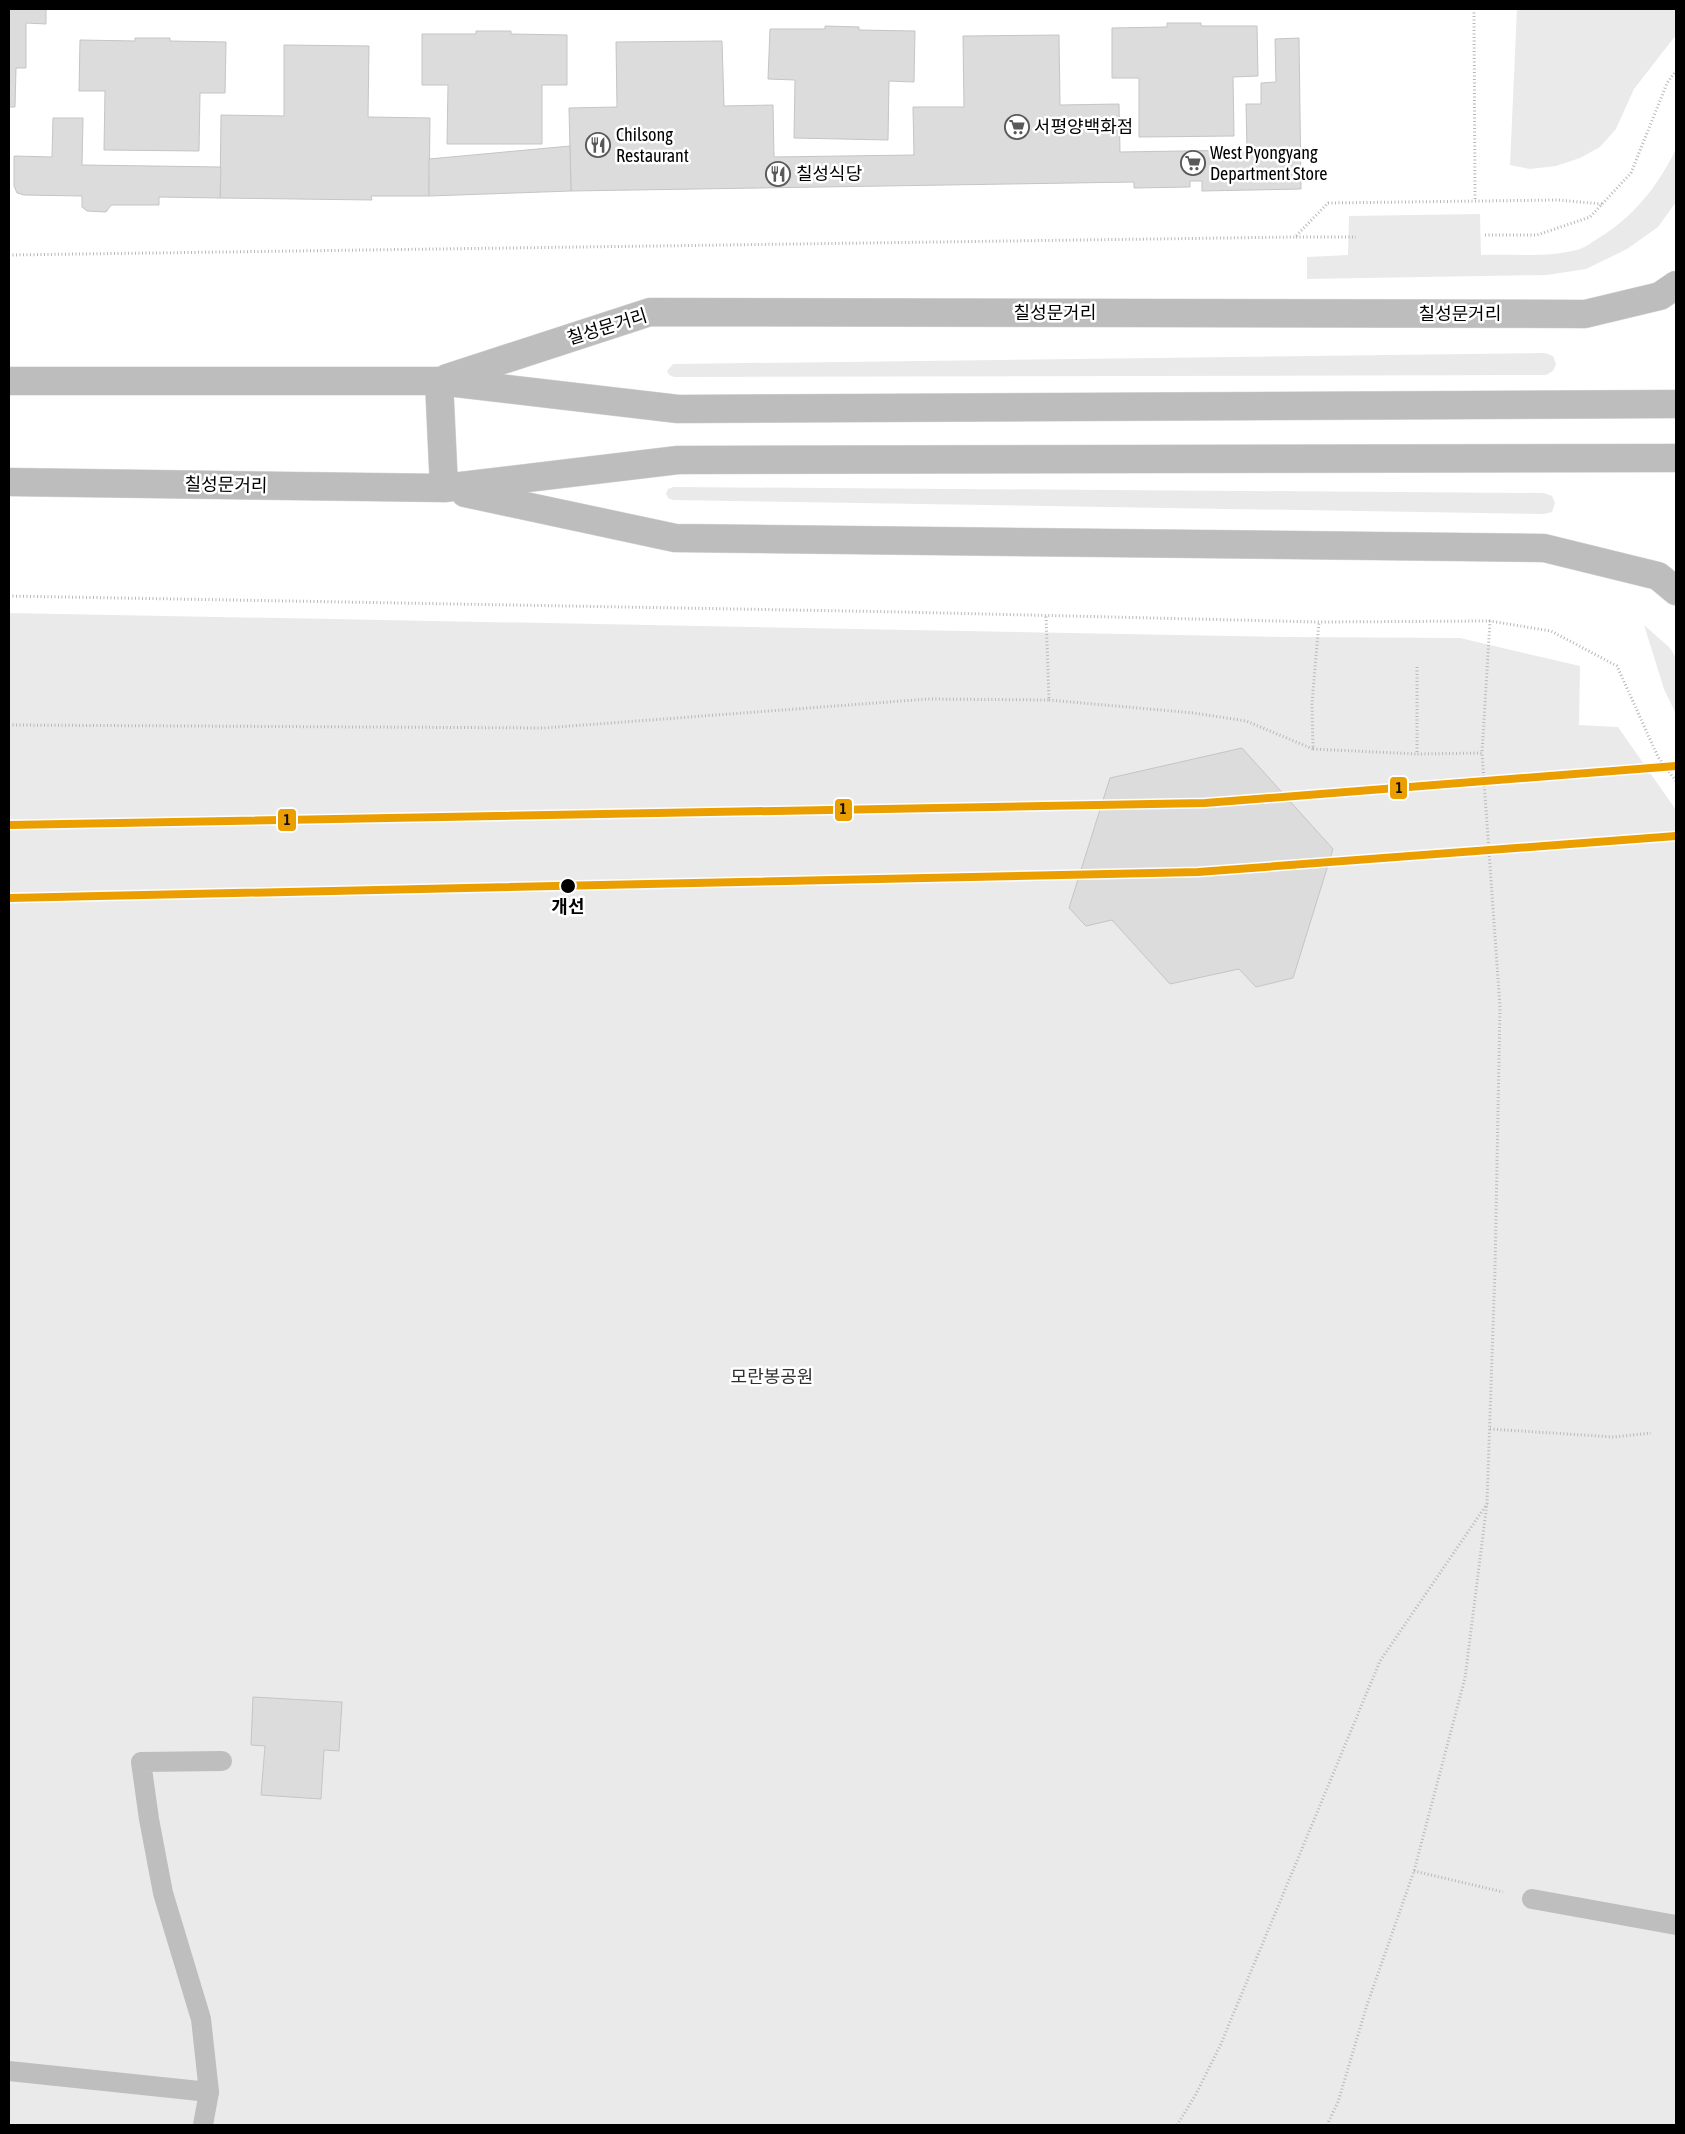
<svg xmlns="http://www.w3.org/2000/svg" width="1685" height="2134" viewBox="0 0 1685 2134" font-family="'Asap Condensed','Noto Sans KR',sans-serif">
<rect width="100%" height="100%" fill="#fff"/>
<g fill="#eaeaea">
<path d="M 1517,9 L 1676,9 L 1676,35 L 1634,89 L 1616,129 L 1600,147 L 1580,158 L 1556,166 L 1530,169 L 1510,165 Z"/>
<path d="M 1676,149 L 1676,202 L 1658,227 L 1627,249 L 1586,269 L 1547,275 L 1307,279 L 1307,257 L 1348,255 L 1349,216 L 1480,214 L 1481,255 C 1513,254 1550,258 1580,249 C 1586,247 1592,242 1597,239 C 1633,218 1658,186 1676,149 Z"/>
<path d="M 1545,353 L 1553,356 L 1556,364 L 1553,371 L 1546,375 L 674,377 L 669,375 L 667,371 L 673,364 Z"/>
<path d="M 673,487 L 1544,493 L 1552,496 L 1555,503 L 1552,512 L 1544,514 L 673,500 L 668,498 L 666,494 L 668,489 Z"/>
<path d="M 9,613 L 1287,637 L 1460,638 L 1580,666 L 1579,725 L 1618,727 L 1676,810 L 1676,2125 L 9,2125 Z"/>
<path d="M 1644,625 L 1670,648 L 1676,658 L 1676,714 L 1664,689 Z"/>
</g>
<g fill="#dcdcdc" stroke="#c5c5c5">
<path d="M 9,9 L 46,9 L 46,24 L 26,23 L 26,68 L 16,68 L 15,107 L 9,107 Z"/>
<path d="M 1167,23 L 1201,23 L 1201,26 L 1257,26 L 1258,76 L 1233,77 L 1234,136 L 1139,137 L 1139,78 L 1112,78 L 1112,28 L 1167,27 Z"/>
<path d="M 825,26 L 859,27 L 859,30 L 915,31 L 914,82 L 889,81 L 888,140 L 794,138 L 795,80 L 768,79 L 770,29 L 825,29 Z"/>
<path d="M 476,31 L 511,31 L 511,34 L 567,35 L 567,85 L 542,85 L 542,144 L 447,144 L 448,85 L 422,85 L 422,34 L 476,34 Z"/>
<path d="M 1059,35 L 1060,105 L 1119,104 L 1120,152 L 1247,150 L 1246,104 L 1261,104 L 1261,83 L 1276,82 L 1275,39 L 1299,38 L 1301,189 L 1202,191 L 1202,181 L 1190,181 L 1190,187 L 1134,188 L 1134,182 L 571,191 L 569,108 L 617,107 L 616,42 L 722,41 L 724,106 L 773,105 L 774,157 L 914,155 L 913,107 L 964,107 L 963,36 Z"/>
<path d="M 135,38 L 170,38 L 170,41 L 226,42 L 225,93 L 200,93 L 199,151 L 104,150 L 105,91 L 79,91 L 80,40 L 135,41 Z"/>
<path d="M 284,45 L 369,46 L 368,117 L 430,118 L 429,196 L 371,196 L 372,200 L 220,198 L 221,115 L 284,116 Z"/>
<path d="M 53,118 L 83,118 L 82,165 L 221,167 L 220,198 L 159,197 L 159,205 L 111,205 L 106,212 L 87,211 L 82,207 L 82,196 L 24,195 L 17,193 L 14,186 L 14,156 L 52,157 Z"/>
<path d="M 570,146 L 571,191 L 429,196 L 429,159 Z"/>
<path d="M 1242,748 L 1333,849 L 1293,978 L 1256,987 L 1239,969 L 1170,984 L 1112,920 L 1086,926 L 1069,908 L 1110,778 Z"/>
<path d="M 253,1697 L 342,1702 L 339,1751 L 324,1750 L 321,1799 L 261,1795 L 265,1746 L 251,1745 Z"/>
</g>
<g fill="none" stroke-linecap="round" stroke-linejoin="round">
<defs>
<g id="primary">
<path d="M 447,378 L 650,312 L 1585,314 L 1660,296 L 1676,285"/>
<path d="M 9,381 L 439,381 L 678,409 L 1676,404"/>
<path d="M 439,381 L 444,488"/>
<path d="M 9,482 L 444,488 L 678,460 L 1676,458"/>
<path d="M 465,493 L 675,538 L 1544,548 L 1658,576 L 1676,591"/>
</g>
</defs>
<use href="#primary" stroke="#dbdbdb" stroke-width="29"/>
<g stroke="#b8b8b8" stroke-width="3" stroke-dasharray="1 2.5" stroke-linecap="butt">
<path d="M 1474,9 L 1475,201"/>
<path d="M 1485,235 L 1537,235 L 1590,217 L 1631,173 L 1667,83 L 1676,71"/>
<path d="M 1296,237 L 1356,237"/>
<path d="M 9,255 L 1295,237 L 1328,203 L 1558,200 L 1602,204"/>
<path d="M 9,596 L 903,612 L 1319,622 L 1490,621"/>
<path d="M 1417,667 L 1417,754 L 1482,753 L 1490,621 L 1551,631 L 1617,666 L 1658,757 L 1676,781"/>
<path d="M 1049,700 L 1194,713 L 1246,721 L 1313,749 L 1312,703 L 1319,622"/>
<path d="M 9,725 L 544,728 L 928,699 L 1049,700 L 1046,615"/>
<path d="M 1313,749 L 1417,754"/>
<path d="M 1490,1429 L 1614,1437 L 1651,1433"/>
<path d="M 1414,1871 L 1503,1892"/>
<path d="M 1177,2125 L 1195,2096 L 1220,2046 L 1380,1661 L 1487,1504"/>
<path d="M 1327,2125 L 1338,2102 L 1367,2005 L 1414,1871 L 1465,1678 L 1487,1503 L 1495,1269 L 1500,1007 L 1482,753"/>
</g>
<g stroke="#bebebe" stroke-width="20">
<path d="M 1532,1899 L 1676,1925"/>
<path d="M 9,2071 L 209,2092"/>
<path d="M 203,2125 L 209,2092 L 201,2019 L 163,1893 L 149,1819 L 141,1762 L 222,1761"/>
</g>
<use href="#primary" stroke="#bdbdbd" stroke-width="28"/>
<defs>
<g id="metro-1">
<path d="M 9,825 L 1205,803 L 1676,766"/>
<path d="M 9,898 L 1198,872 L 1676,836"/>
</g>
</defs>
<use href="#metro-1" stroke="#fff" stroke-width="11"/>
<use href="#metro-1" stroke="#eb9e00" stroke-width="8"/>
</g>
<defs>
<symbol id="supermarket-ring" viewBox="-11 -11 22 22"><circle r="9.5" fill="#fff" stroke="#595959" stroke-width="1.5"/><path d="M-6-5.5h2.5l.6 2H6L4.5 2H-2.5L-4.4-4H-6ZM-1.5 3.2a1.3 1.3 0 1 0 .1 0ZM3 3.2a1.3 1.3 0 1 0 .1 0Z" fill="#595959"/></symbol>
<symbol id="restaurant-ring" viewBox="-11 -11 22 22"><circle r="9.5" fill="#fff" stroke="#595959" stroke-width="1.5"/><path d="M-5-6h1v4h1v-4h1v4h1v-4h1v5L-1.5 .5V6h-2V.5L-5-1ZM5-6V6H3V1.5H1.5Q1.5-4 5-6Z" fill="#595959"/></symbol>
</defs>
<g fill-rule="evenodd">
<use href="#supermarket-ring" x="1003" y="113" width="28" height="28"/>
<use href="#restaurant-ring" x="584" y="131" width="28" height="28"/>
<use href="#supermarket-ring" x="1179" y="149" width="28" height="28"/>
<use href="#restaurant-ring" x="764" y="160" width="28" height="28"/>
</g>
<circle fill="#000" stroke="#fff" stroke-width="2" cx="568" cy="886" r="8"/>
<g text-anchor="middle" stroke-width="5" stroke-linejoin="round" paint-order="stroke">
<g font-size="18" fill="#000" stroke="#fff" text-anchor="start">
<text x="1034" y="133">서평양백화점</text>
<text x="616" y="141">Chilsong<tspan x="616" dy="21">Restaurant</tspan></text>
<text x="1210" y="159">West Pyongyang<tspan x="1210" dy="21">Department Store</tspan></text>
<text x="796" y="180">칠성식당</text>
</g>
<g font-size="18" fill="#000" stroke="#fff">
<text x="1055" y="319">칠성문거리</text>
<text x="1460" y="320">칠성문거리</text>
<text transform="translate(607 327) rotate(-17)" y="6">칠성문거리</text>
<text transform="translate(226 485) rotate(1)" y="6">칠성문거리</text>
</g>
<g font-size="18" font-weight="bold" fill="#000" stroke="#fff">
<text x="568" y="913">개선</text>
</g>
<g font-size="18" fill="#2f2f2f" stroke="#fff">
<text x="772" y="1383">모란봉공원</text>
</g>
</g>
<g stroke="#fff" stroke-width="2">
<rect x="1389" y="776" width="19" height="24" rx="5" fill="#eb9e00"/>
<rect x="834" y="798" width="19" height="24" rx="5" fill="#eb9e00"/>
<rect x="277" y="808" width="20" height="24" rx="5" fill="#eb9e00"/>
</g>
<g font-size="14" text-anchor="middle" font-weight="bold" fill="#111">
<text x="1399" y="793">1</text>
<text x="843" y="814">1</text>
<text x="287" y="825">1</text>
</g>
<rect width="1685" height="2134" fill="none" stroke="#000000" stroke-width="20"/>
</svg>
